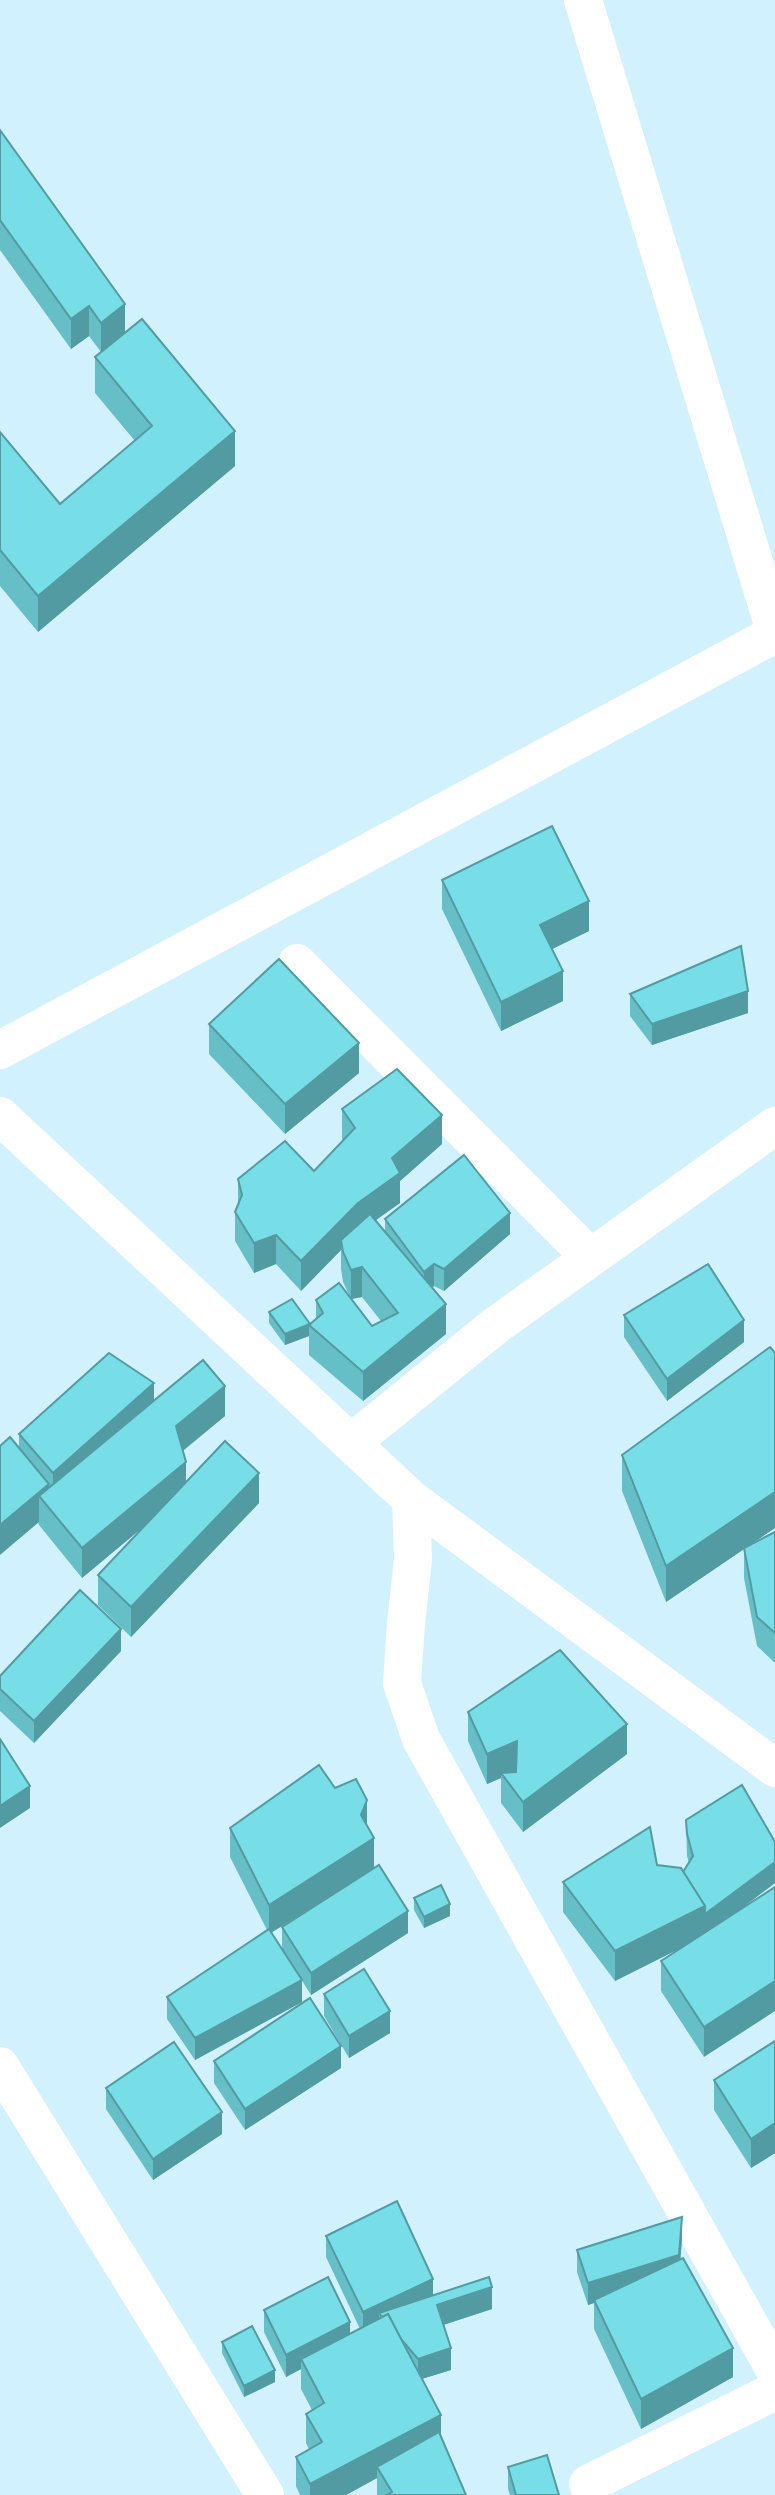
<svg xmlns="http://www.w3.org/2000/svg" width="775" height="2495" viewBox="0 0 775 2495" font-family="'Nunito Sans',sans-serif">
<rect width="100%" height="100%" fill="#d2f1fe"/>
<g fill="none" stroke-linecap="round" stroke-linejoin="round">
<g stroke="#fff" stroke-width="38">
<path d="M 583,0 L 775,631"/>
<path d="M 297,963 L 590,1257"/>
<path d="M 0,1050 L 775,634"/>
<path d="M 0,1116 L 411,1499 L 775,1768"/>
<path d="M 351,1443 L 495,1326 L 775,1126"/>
<path d="M 411,1499 L 413,1559 L 406,1624 L 402,1683 L 421,1739 L 775,2370"/>
<path d="M 0,2066 L 265,2495"/>
<path d="M 588,2484 L 775,2391"/>
</g>
</g>
<g fill="#66bec7" fill-rule="evenodd">
<path d="M 0,130 L 125,332 L 235,466 L 38,632 L 0,586 L 0,432 L 60,504 L 135,441 L 95,393 L 95,357 L 101,352 L 89,336 L 71,349 L 0,250 Z"/>
<path d="M 442,880 L 589,931 L 552,949 L 563,1001 L 501,1031 L 442,909 Z"/>
<path d="M 630,994 L 748,1013 L 652,1045 L 630,1016 Z"/>
<path d="M 209,1024 L 359,1073 L 285,1134 L 209,1054 Z"/>
<path d="M 342,1109 L 442,1144 L 400,1181 L 400,1203 L 375,1220 L 385,1232 L 385,1219 L 510,1234 L 444,1291 L 434,1286 L 432,1288 L 446,1334 L 363,1401 L 309,1355 L 309,1336 L 285,1345 L 269,1323 L 269,1312 L 310,1324 L 316,1318 L 316,1300 L 351,1299 L 343,1282 L 341,1269 L 341,1250 L 301,1291 L 276,1264 L 254,1273 L 235,1241 L 235,1212 L 238,1204 L 238,1179 L 314,1171 L 343,1141 L 342,1139 ZM 362,1297 L 381,1321 L 372,1326 L 352,1299 Z"/>
<path d="M 624,1315 L 744,1342 L 667,1401 L 624,1337 Z"/>
<path d="M 775,1353 L 775,1528 L 749,1545 L 775,1532 L 775,1663 L 757,1646 L 744,1578 L 744,1549 L 666,1602 L 622,1491 L 622,1455 Z"/>
<path d="M 154,1400 L 225,1416 L 183,1451 L 186,1483 L 259,1503 L 131,1637 L 98,1605 L 98,1575 L 147,1524 L 82,1578 L 39,1525 L 19,1448 L 19,1434 Z"/>
<path d="M 121,1651 L 34,1743 L 0,1711 L 0,1676 Z"/>
<path d="M 468,1712 L 627,1754 L 523,1832 L 501,1803 L 501,1778 L 487,1784 L 468,1741 Z"/>
<path d="M 335,1788 L 367,1826 L 374,1868 L 271,1933 L 302,2002 L 195,2060 L 167,2019 L 167,1997 L 267,1930 L 230,1857 L 230,1828 Z"/>
<path d="M 686,1820 L 775,1842 L 775,1883 L 739,1910 L 704,2057 L 661,1991 L 661,1961 L 682,1947 L 615,1981 L 563,1912 L 563,1882 L 657,1865 L 683,1872 L 689,1863 L 687,1856 Z"/>
<path d="M 414,1898 L 450,1916 L 424,1928 L 414,1910 Z"/>
<path d="M 282,1927 L 408,1933 L 311,1995 L 282,1949 Z"/>
<path d="M 324,1994 L 390,2033 L 349,2058 L 324,2016 Z"/>
<path d="M 775,2041 L 775,2153 L 751,2168 L 714,2110 L 714,2080 Z"/>
<path d="M 214,2061 L 341,2068 L 245,2130 L 214,2083 Z"/>
<path d="M 106,2088 L 222,2134 L 153,2180 L 106,2109 Z"/>
<path d="M 326,2236 L 433,2295 L 492,2309 L 443,2325 L 451,2370 L 422,2379 L 441,2437 L 466,2495 L 377,2495 L 377,2478 L 346,2495 L 300,2495 L 296,2486 L 296,2457 L 309,2449 L 306,2443 L 306,2414 L 312,2410 L 301,2389 L 301,2369 L 286,2377 L 264,2332 L 264,2310 L 350,2334 L 360,2329 L 326,2257 Z"/>
<path d="M 682,2239 L 680,2260 L 733,2377 L 641,2429 L 594,2329 L 594,2303 L 588,2305 L 577,2272 L 577,2250 Z"/>
<path d="M 222,2342 L 275,2382 L 244,2397 L 222,2353 Z"/>
<path d="M 508,2467 L 559,2495 L 510,2495 L 508,2489 Z"/>
</g>
<g fill="#539ba2">
<path d="M 125,304 L 125,334 L 101,352 L 101,323 Z"/>
<path d="M 89,306 L 89,336 L 71,349 L 71,319 Z"/>
<path d="M 235,431 L 235,466 L 38,632 L 38,596 Z"/>
<path d="M 589,901 L 589,931 L 540,955 L 540,925 Z"/>
<path d="M 563,971 L 563,1001 L 501,1031 L 501,1002 Z"/>
<path d="M 748,991 L 748,1013 L 652,1045 L 652,1024 Z"/>
<path d="M 359,1043 L 359,1073 L 285,1134 L 285,1104 Z"/>
<path d="M 442,1115 L 442,1144 L 400,1181 L 400,1203 L 358,1233 L 341,1240 L 341,1250 L 301,1291 L 301,1261 L 392,1158 Z"/>
<path d="M 510,1213 L 510,1234 L 444,1291 L 444,1269 Z"/>
<path d="M 276,1235 L 276,1264 L 254,1273 L 254,1243 Z"/>
<path d="M 434,1264 L 434,1286 L 424,1294 L 424,1272 Z"/>
<path d="M 362,1267 L 362,1297 L 351,1299 L 351,1270 Z"/>
<path d="M 446,1304 L 446,1334 L 363,1401 L 363,1372 Z"/>
<path d="M 744,1320 L 744,1342 L 667,1401 L 667,1379 Z"/>
<path d="M 309,1325 L 309,1336 L 285,1345 L 285,1334 Z"/>
<path d="M 154,1383 L 154,1404 L 53,1495 L 53,1473 Z"/>
<path d="M 225,1386 L 225,1416 L 176,1456 L 176,1426 Z"/>
<path d="M 186,1462 L 186,1491 L 82,1578 L 82,1548 Z"/>
<path d="M 259,1473 L 259,1503 L 131,1637 L 131,1607 Z"/>
<path d="M 49,1484 L 49,1508 L 39,1496 L 39,1522 L 0,1555 L 0,1525 Z"/>
<path d="M 775,1492 L 775,1528 L 666,1602 L 666,1566 Z"/>
<path d="M 121,1629 L 121,1651 L 34,1743 L 34,1721 Z"/>
<path d="M 627,1724 L 627,1754 L 523,1832 L 523,1802 Z"/>
<path d="M 517,1741 L 517,1771 L 504,1777 L 501,1773 L 501,1778 L 487,1784 L 487,1754 Z"/>
<path d="M 30,1786 L 30,1808 L 0,1828 L 0,1806 Z"/>
<path d="M 367,1800 L 367,1829 L 361,1815 Z"/>
<path d="M 374,1838 L 374,1868 L 269,1934 L 269,1905 Z"/>
<path d="M 775,1862 L 775,1883 L 705,1936 L 615,1981 L 615,1951 Z"/>
<path d="M 450,1904 L 450,1916 L 424,1928 L 424,1917 Z"/>
<path d="M 408,1911 L 408,1933 L 311,1995 L 311,1973 Z"/>
<path d="M 302,1980 L 302,2002 L 195,2060 L 195,2038 Z"/>
<path d="M 775,1981 L 775,2011 L 704,2057 L 704,2027 Z"/>
<path d="M 390,2011 L 390,2033 L 349,2058 L 349,2036 Z"/>
<path d="M 341,2046 L 341,2068 L 245,2130 L 245,2109 Z"/>
<path d="M 222,2112 L 222,2134 L 153,2180 L 153,2159 Z"/>
<path d="M 775,2123 L 775,2153 L 751,2168 L 751,2139 Z"/>
<path d="M 682,2217 L 682,2239 L 679,2276 L 594,2300 L 594,2303 L 588,2305 L 588,2283 Z"/>
<path d="M 433,2279 L 433,2300 L 379,2313 L 379,2326 L 363,2334 L 363,2312 Z"/>
<path d="M 492,2287 L 492,2309 L 437,2327 L 437,2305 Z"/>
<path d="M 350,2322 L 350,2344 L 301,2359 L 301,2369 L 286,2377 L 286,2355 Z"/>
<path d="M 451,2348 L 451,2370 L 418,2380 L 418,2359 Z"/>
<path d="M 733,2348 L 733,2377 L 641,2429 L 641,2399 Z"/>
<path d="M 275,2370 L 275,2382 L 244,2397 L 244,2386 Z"/>
<path d="M 441,2415 L 441,2445 L 377,2467 L 377,2478 L 346,2495 L 310,2495 L 310,2484 Z"/>
</g>
<g fill="#77dde7" stroke="#539ba2" stroke-width="2">
<path d="M 0,130 L 125,304 L 101,323 L 89,306 L 71,319 L 0,220 Z"/>
<path d="M 142,319 L 235,431 L 38,596 L 0,550 L 0,432 L 60,504 L 152,426 L 95,357 Z"/>
<path d="M 552,826 L 589,901 L 540,925 L 563,971 L 501,1002 L 442,880 Z"/>
<path d="M 741,946 L 748,991 L 652,1024 L 630,994 Z"/>
<path d="M 279,959 L 359,1043 L 285,1104 L 209,1024 Z"/>
<path d="M 397,1069 L 442,1115 L 392,1158 L 400,1173 L 358,1203 L 301,1261 L 276,1235 L 254,1243 L 235,1212 L 242,1195 L 238,1179 L 285,1141 L 314,1171 L 355,1128 L 342,1109 Z"/>
<path d="M 464,1155 L 510,1213 L 444,1269 L 434,1264 L 424,1272 L 385,1219 Z"/>
<path d="M 370,1214 L 446,1304 L 363,1372 L 309,1325 L 323,1313 L 316,1300 L 339,1283 L 372,1326 L 398,1313 L 362,1267 L 351,1270 L 343,1252 L 341,1240 Z"/>
<path d="M 708,1264 L 744,1320 L 667,1379 L 624,1315 Z"/>
<path d="M 292,1299 L 310,1324 L 285,1334 L 269,1312 Z"/>
<path d="M 770,1347 L 775,1353 L 775,1492 L 666,1566 L 622,1455 Z"/>
<path d="M 109,1353 L 154,1383 L 53,1473 L 19,1434 Z"/>
<path d="M 203,1360 L 225,1386 L 176,1426 L 186,1462 L 82,1548 L 39,1496 Z"/>
<path d="M 10,1437 L 49,1484 L 0,1525 L 0,1446 Z"/>
<path d="M 225,1441 L 259,1473 L 131,1607 L 98,1575 Z"/>
<path d="M 775,1532 L 775,1633 L 757,1617 L 744,1548 Z"/>
<path d="M 80,1590 L 121,1629 L 34,1721 L 0,1689 L 0,1676 Z"/>
<path d="M 560,1650 L 627,1724 L 523,1802 L 501,1773 L 516,1772 L 517,1741 L 487,1754 L 468,1712 Z"/>
<path d="M 0,1739 L 30,1786 L 0,1806 Z"/>
<path d="M 319,1765 L 335,1788 L 356,1779 L 367,1800 L 361,1815 L 374,1838 L 269,1905 L 230,1828 Z"/>
<path d="M 742,1785 L 775,1842 L 775,1862 L 705,1914 L 705,1906 L 683,1872 L 693,1856 L 687,1834 L 686,1820 Z"/>
<path d="M 650,1827 L 657,1865 L 681,1868 L 705,1906 L 615,1951 L 563,1882 Z"/>
<path d="M 379,1865 L 408,1911 L 311,1973 L 282,1927 Z"/>
<path d="M 441,1885 L 450,1904 L 424,1917 L 414,1898 Z"/>
<path d="M 775,1887 L 775,1981 L 704,2027 L 661,1961 Z"/>
<path d="M 269,1929 L 302,1980 L 195,2038 L 167,1997 Z"/>
<path d="M 364,1969 L 390,2011 L 349,2036 L 324,1994 Z"/>
<path d="M 310,1998 L 341,2046 L 245,2109 L 214,2061 Z"/>
<path d="M 775,2041 L 775,2123 L 751,2139 L 714,2080 Z"/>
<path d="M 174,2042 L 222,2112 L 153,2159 L 106,2088 Z"/>
<path d="M 397,2201 L 433,2279 L 363,2312 L 326,2236 Z"/>
<path d="M 682,2217 L 679,2255 L 588,2283 L 577,2250 Z"/>
<path d="M 683,2258 L 733,2348 L 641,2399 L 594,2300 Z"/>
<path d="M 328,2277 L 350,2322 L 286,2355 L 264,2310 Z"/>
<path d="M 489,2277 L 492,2287 L 437,2305 L 451,2348 L 418,2359 L 401,2339 L 388,2314 L 382,2317 L 379,2313 Z"/>
<path d="M 388,2314 L 441,2415 L 310,2484 L 296,2457 L 322,2442 L 306,2414 L 324,2403 L 301,2359 Z"/>
<path d="M 252,2326 L 275,2370 L 244,2386 L 222,2342 Z"/>
<path d="M 439,2432 L 466,2495 L 387,2495 L 392,2492 L 377,2467 Z"/>
<path d="M 547,2455 L 559,2495 L 516,2495 L 508,2467 Z"/>
</g>
</svg>
